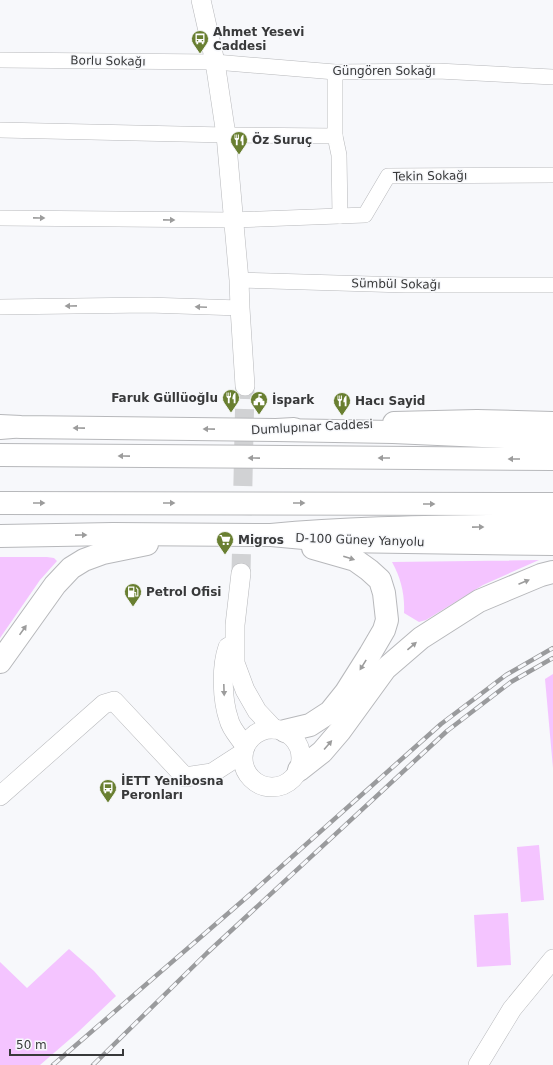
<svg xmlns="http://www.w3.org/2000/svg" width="553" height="1065" viewBox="0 0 553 1065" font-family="'DejaVu Sans',sans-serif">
<rect width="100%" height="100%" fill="#f7f8fb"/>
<g fill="#f4c4ff">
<path d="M 0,557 L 47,557 L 54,558 L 57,561 L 40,580 L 0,638 Z"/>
<path d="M 539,560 L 483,585 L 426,620 L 419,622 L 404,613 C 405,595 401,578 392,562 Z"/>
<path d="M 553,674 L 553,768 L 545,679 Z"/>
<path d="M 539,845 L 544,900 L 521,902 L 517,847 Z"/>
<path d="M 508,913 L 511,965 L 477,967 L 474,915 Z"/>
<path d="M 69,949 L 94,971 L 116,996 L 77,1033 L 40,1065 L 0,1065 L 0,962 L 27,988 Z"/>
</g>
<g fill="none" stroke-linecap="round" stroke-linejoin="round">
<path stroke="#d1d2d4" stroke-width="19" stroke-dasharray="19 10" stroke-linecap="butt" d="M 241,573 L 245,386"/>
<defs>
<g id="minor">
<path d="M 0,60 L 215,62 L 335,72 L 438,71 L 553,77"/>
<path d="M 335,72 L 335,136"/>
<path d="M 0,130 L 226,135 L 335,136 L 339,155 L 340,216"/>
<path d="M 0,218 L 233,220 L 365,215 L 388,176 L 553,175"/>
<path d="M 239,280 L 405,285 L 553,285"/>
<path d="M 0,307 L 148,305 L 240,308"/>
</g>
<g id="tertiary">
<path d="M 201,0 L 215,62 L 226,135 L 239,280 L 240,308 L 245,386"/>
<path d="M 241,573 L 235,625 L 235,663 L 245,690 L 257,711 L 274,729"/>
<path d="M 228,647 C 221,667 222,700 229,720 C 231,729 240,738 245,746"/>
<circle cx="272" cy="758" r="29"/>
<path d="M 0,796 L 104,704 L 114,701 L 185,777 L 212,773 L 243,753"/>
<path d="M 478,1065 L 512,1009 L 553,959"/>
</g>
<g id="primary">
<path d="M 394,423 L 477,421 L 553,423"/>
<path d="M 0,426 L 21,427 L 276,430 L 294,429"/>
<path d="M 0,536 L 113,534 L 271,535 L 337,541 L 553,544"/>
<path d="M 0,662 L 55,585 L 71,568 L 84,560 L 103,553 L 147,544"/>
<path d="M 285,731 L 310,725 L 330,712 L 346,692 L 370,654 L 384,630 L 387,620 L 384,593 L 380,580 L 369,570 L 355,560 L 313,548"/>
<path d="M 299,770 L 322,752 L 340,731 L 385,669 L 421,638 L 479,601 L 541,575 L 553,572"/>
</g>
<g id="trunk">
<path d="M 0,428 L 12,427"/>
<path d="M 276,430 L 393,432 L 553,439"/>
<path d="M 0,455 L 553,459"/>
<path d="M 0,503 L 553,504"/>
<path d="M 271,535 C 365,526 459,527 553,525"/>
</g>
</defs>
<use href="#minor" stroke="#b7b8bb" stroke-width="16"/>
<use href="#tertiary" stroke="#b7b8bb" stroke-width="20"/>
<use href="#primary" stroke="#b7b8bb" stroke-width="24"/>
<use href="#trunk" stroke="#b7b8bb" stroke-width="24"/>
<use href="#minor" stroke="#fff" stroke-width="15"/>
<use href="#tertiary" stroke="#fff" stroke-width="19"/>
<use href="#primary" stroke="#fff" stroke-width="22"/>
<use href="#trunk" stroke="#fff" stroke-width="22"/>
<defs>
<g id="rail">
<path d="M 53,1065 L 247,897 L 441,724 L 506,675 L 553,648"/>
<path d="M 93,1065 L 207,953 L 447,731 L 511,682 L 553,658"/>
</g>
</defs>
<use href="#rail" stroke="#9a9b9d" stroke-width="4.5"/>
<use href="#rail" stroke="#f7f8fb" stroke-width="3" stroke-dasharray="9" stroke-linecap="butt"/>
</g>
<defs><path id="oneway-solid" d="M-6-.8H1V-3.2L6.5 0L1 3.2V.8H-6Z"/></defs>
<g fill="#9c9c9c">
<use href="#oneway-solid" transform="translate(39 218) rotate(1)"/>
<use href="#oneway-solid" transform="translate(169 220) rotate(1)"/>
<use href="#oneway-solid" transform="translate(71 306) rotate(179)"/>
<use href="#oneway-solid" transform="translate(201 307) rotate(-178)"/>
<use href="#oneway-solid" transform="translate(79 428) rotate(-179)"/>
<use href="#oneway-solid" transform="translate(209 429) rotate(-179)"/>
<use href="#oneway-solid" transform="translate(124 456) rotate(-179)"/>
<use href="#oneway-solid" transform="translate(254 458) rotate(-179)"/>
<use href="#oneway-solid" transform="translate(384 458) rotate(-180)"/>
<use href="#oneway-solid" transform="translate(514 459) rotate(-180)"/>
<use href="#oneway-solid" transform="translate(39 503)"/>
<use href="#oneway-solid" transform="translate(169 503)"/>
<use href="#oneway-solid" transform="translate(299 503)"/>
<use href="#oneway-solid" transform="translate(429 504)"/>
<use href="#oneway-solid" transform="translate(478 527) rotate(-1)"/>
<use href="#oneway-solid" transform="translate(81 535) rotate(-1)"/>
<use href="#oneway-solid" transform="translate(349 558) rotate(17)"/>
<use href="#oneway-solid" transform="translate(524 582) rotate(-23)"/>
<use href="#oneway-solid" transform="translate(23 630) rotate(-55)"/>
<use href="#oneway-solid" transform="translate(412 646) rotate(-40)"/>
<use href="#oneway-solid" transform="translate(363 665) rotate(122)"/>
<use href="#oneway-solid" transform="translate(224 690) rotate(88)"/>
<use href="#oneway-solid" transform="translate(328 745) rotate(-49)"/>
</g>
<defs>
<symbol id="bus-pin" viewBox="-11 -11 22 30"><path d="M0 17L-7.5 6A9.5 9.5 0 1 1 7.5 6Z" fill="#697f31" stroke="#f7f8fb"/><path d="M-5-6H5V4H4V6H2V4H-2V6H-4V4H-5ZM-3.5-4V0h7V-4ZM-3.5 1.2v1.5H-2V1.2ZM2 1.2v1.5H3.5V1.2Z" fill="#fff"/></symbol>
<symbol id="restaurant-pin" viewBox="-11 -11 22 30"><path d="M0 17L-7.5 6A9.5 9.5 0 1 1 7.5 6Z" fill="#697f31" stroke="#f7f8fb"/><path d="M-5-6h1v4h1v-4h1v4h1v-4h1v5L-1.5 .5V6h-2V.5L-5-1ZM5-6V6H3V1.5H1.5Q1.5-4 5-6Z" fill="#fff"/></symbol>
<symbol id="civic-pin" viewBox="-11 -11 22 30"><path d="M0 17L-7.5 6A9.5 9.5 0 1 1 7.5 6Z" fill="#697f31" stroke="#f7f8fb"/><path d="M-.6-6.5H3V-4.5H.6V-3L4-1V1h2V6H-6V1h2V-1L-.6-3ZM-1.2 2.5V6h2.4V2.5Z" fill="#fff"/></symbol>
<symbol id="supermarket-pin" viewBox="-11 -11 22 30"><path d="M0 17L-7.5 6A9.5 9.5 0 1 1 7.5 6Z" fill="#697f31" stroke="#f7f8fb"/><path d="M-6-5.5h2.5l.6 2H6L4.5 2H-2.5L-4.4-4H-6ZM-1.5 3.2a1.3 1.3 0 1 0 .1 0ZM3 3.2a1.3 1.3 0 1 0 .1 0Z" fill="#fff"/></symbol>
<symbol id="fuel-pin" viewBox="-11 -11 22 30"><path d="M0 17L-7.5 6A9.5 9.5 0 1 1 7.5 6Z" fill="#697f31" stroke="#f7f8fb"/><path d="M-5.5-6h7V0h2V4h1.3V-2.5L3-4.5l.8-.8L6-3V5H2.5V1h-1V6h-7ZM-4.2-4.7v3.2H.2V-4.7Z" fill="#fff"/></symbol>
</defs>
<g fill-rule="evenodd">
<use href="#bus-pin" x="190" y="29" width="20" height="27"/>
<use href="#restaurant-pin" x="229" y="130" width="20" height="27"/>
<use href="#restaurant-pin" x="221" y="388" width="20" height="27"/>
<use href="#civic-pin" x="249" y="390" width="20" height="27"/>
<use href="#restaurant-pin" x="332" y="391" width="20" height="27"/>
<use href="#supermarket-pin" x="215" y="530" width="20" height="27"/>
<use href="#fuel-pin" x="123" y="582" width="20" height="27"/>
<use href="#bus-pin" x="98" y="778" width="20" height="27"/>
</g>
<g text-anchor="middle" stroke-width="3" stroke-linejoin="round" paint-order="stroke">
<g font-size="12" font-weight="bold" fill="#38393a" stroke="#f7f8fb" text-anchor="start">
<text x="213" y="36">Ahmet Yesevi<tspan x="213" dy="14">Caddesi</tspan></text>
<text x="252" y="144">Öz Suruç</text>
<text x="218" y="402" text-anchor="end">Faruk Güllüoğlu</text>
<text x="272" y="404">İspark</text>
<text x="355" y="405">Hacı Sayid</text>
<text x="238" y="544">Migros</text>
<text x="146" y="596">Petrol Ofisi</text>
<text x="121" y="785">İETT Yenibosna<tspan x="121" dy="14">Peronları</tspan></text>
</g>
<g font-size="12" fill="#38393a" stroke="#f7f8fb">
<text transform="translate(108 61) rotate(1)" y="4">Borlu Sokağı</text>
<text x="384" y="75">Güngören Sokağı</text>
<text transform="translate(430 176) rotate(-1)" y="4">Tekin Sokağı</text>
<text transform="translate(396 284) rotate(1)" y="4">Sümbül Sokağı</text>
<text transform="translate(312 427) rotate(-3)" y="4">Dumlupınar Caddesi</text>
<text transform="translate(360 540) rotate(2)" y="4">D-100 Güney Yanyolu</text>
</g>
</g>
<path d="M10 1049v6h113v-6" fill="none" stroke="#38393a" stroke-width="2"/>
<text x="16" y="1049" font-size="12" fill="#38393a" stroke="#f7f8fb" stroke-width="3" paint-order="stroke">50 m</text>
</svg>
